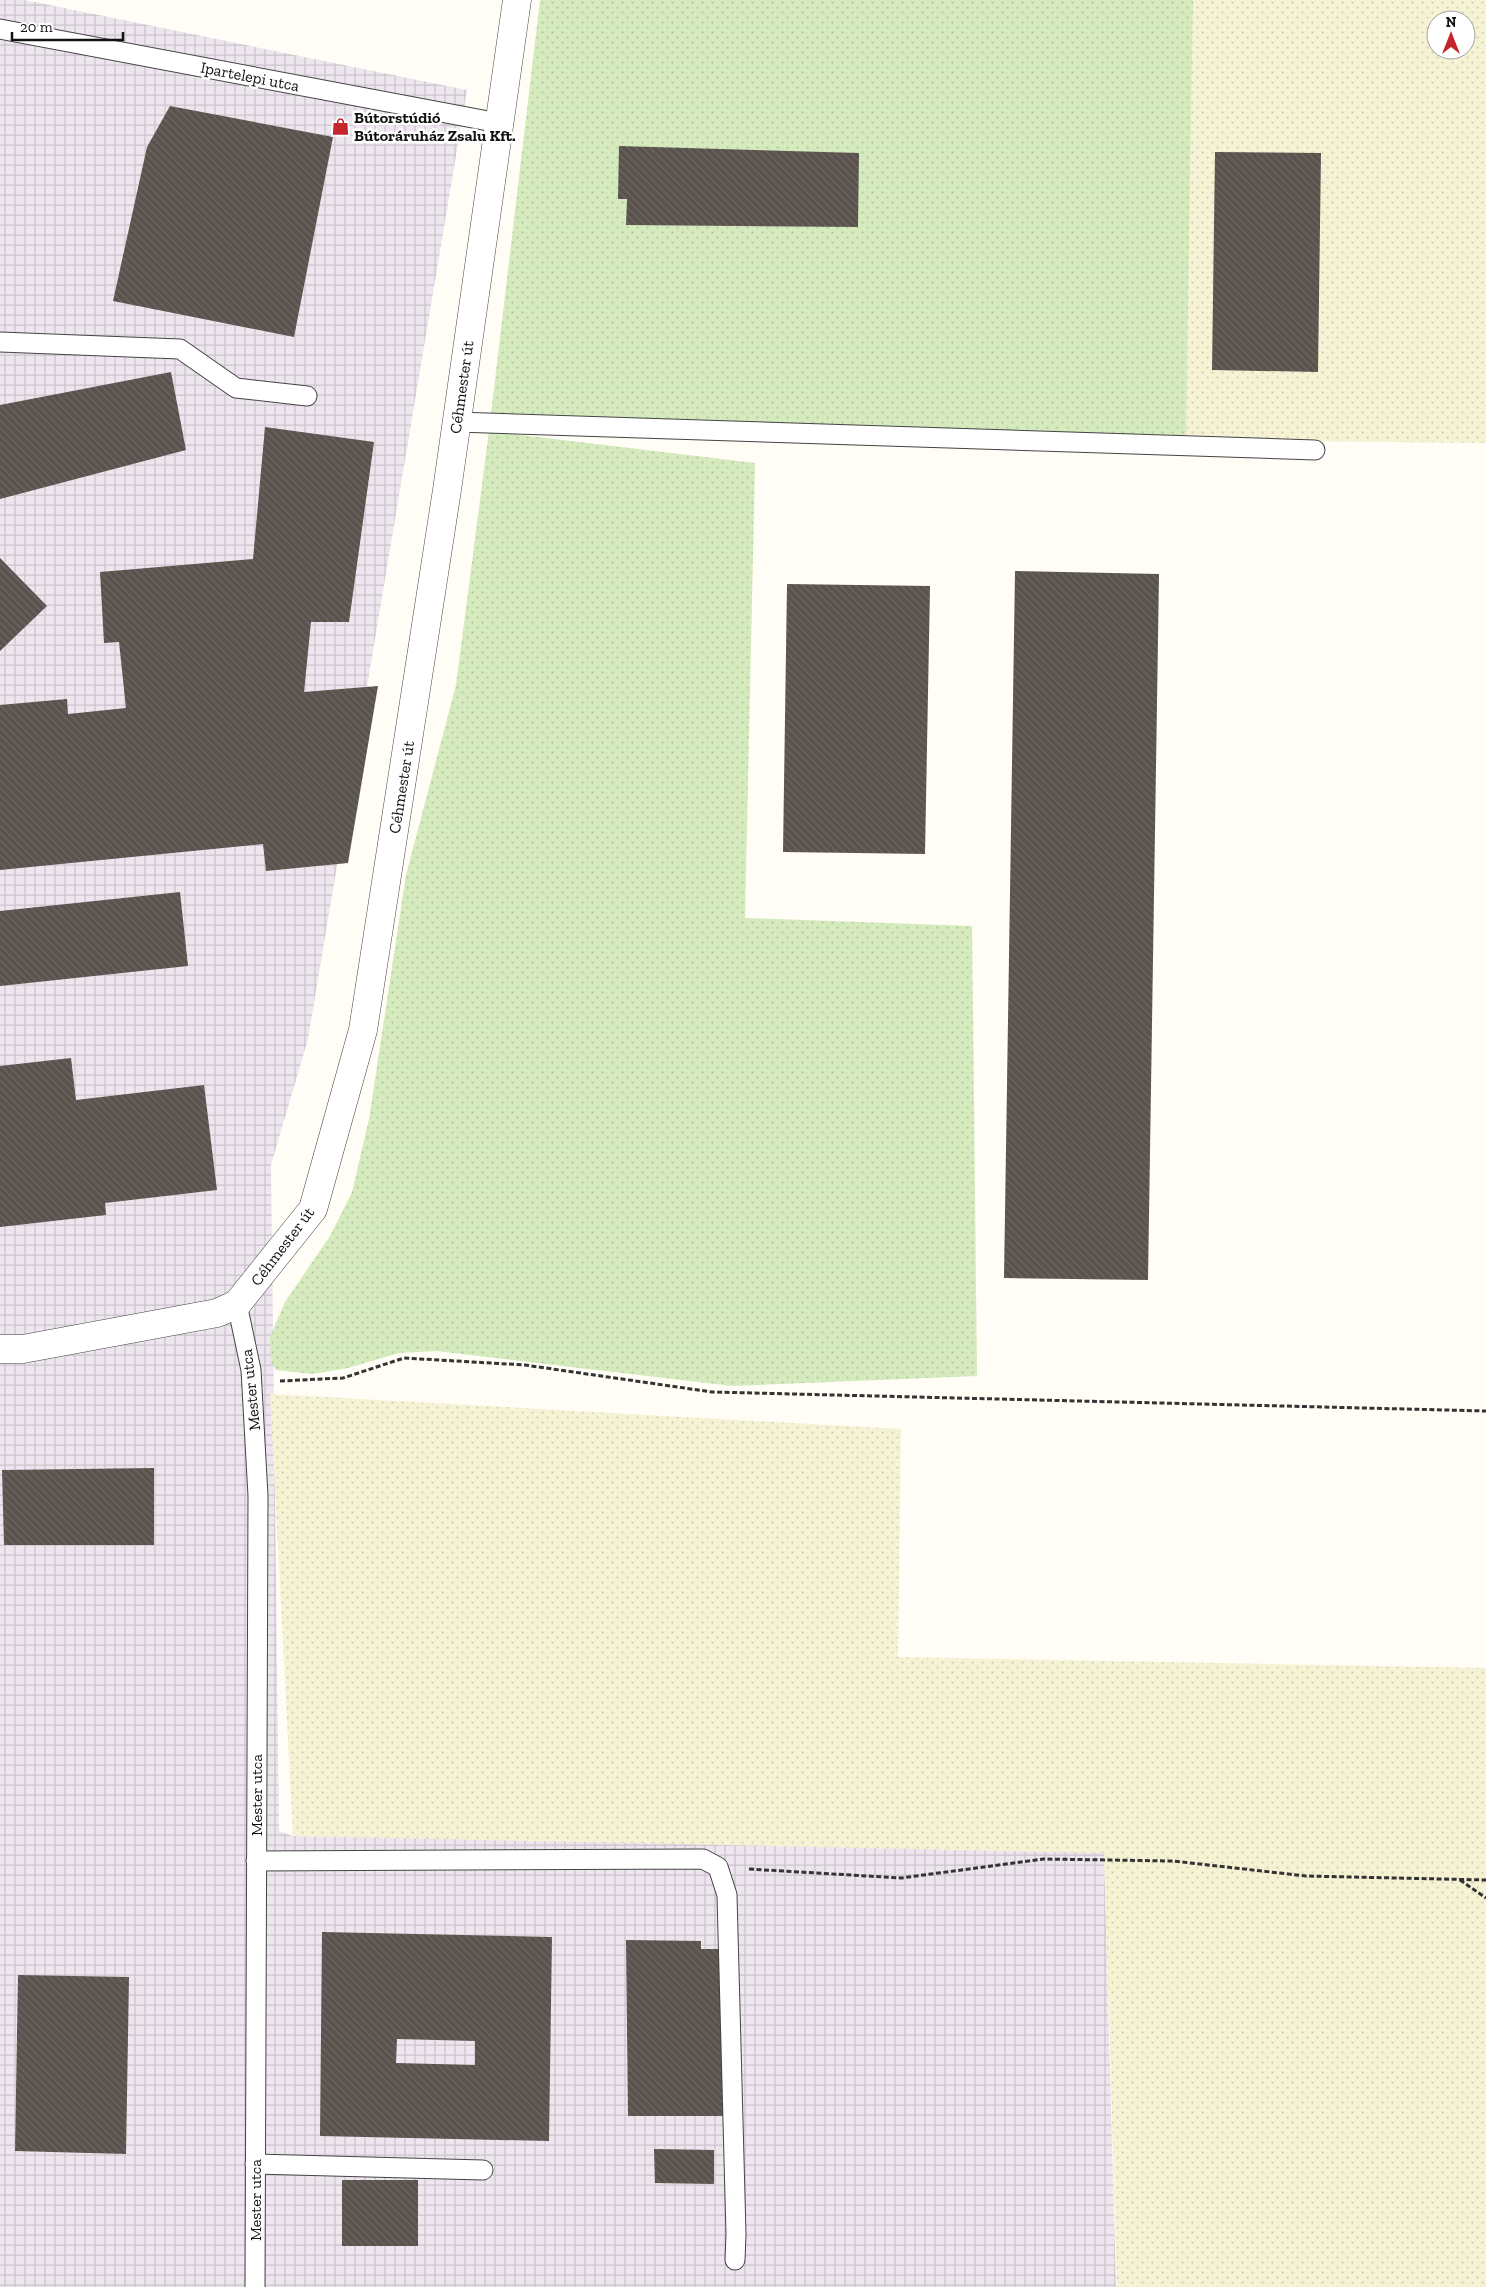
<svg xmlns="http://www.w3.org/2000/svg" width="1486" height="2287" viewBox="0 0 1486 2287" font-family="'Zilla Slab',serif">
<defs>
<pattern id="industrial-grid" width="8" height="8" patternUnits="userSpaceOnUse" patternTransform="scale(1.25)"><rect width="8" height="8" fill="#eee6ef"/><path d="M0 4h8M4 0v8" fill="none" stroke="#cbc4cc"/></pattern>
<pattern id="farmland-dots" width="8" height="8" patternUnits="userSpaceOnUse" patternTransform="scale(1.25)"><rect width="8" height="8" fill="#f6f3d4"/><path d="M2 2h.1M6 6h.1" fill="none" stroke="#d2cfb5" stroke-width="1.8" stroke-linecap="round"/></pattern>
<pattern id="grass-dots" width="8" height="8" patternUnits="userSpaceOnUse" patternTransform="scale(1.25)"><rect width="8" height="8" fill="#d5ebbd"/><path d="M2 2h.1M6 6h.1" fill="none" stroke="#b6c8a1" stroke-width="1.8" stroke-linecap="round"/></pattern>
<pattern id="building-back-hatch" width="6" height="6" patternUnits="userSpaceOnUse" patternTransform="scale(1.25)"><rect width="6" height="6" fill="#5a524d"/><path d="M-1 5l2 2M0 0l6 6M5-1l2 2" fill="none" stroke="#6d6662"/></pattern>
</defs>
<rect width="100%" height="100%" fill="#fffdf5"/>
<path fill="url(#industrial-grid)" d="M 0,0 L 25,0 L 467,90 L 308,1039 L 271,1165 L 279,1831 L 293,1836 L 771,1841 L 1104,1853 L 1116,2287 L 0,2287 Z"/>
<g fill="url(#farmland-dots)" fill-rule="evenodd">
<path d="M 1193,0 L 1486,0 L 1486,443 L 1186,440 ZM 1436,20 L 1466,20 L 1466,50 L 1436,50 Z"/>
<path d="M 270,1394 L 901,1429 L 898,1657 L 1486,1668 L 1486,2287 L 1117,2287 L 1104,1853 L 293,1836 Z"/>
</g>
<path fill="url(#grass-dots)" d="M 540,0 L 1193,0 L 1186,440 L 496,432 L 755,463 L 745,918 L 972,926 L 977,1376 L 732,1386 L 437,1351 L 399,1353 L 348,1368 L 312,1374 L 276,1370 L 271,1362 L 270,1337 L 285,1302 L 330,1236 L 352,1192 L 369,1119 L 406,875 L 456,685 L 489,431 Z"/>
<g fill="url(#building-back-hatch)" fill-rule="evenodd">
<path d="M 170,106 L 333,137 L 294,337 L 113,301 L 147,147 Z"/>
<path d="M 619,146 L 859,153 L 858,227 L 626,225 L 627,199 L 618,199 Z"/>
<path d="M 1215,152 L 1321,153 L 1318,372 L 1212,370 Z"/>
<path d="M 171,372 L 186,450 L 0,499 L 0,405 Z"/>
<path d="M 265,427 L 374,442 L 349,622 L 311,622 L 304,692 L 378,686 L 348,863 L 266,871 L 263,844 L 0,870 L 0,705 L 67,699 L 68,714 L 126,708 L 119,642 L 104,643 L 100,572 L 253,559 Z"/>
<path d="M 0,558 L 47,606 L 0,651 Z"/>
<path d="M 1015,571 L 1159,574 L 1148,1280 L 1004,1278 Z"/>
<path d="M 787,584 L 930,586 L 925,854 L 783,852 Z"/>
<path d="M 180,892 L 188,966 L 0,986 L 0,911 Z"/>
<path d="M 71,1058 L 76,1100 L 204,1085 L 217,1190 L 105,1203 L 106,1215 L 0,1227 L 0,1066 Z"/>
<path d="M 154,1468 L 154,1545 L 4,1545 L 2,1470 Z"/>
<path d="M 322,1932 L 552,1937 L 549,2141 L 320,2136 ZM 397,2039 L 475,2041 L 475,2065 L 396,2063 Z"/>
<path d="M 626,1940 L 701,1941 L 701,1949 L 722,1949 L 723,2116 L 628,2116 Z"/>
<path d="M 18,1975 L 129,1977 L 126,2154 L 15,2151 Z"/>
<path d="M 654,2149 L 714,2150 L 714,2184 L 655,2183 Z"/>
<rect x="342" y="2180" width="76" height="66"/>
</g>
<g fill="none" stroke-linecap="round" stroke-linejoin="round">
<defs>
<g id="lane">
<path d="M 0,29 L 499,123"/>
<path d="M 0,342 L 180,349 L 236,388 L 307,396"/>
<path d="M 456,422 L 1315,450"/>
<path d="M 237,1304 L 251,1370 L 258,1496 L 255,2287"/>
<path d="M 256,1861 L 703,1859 L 718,1867 L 727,1895 L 736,2234 L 735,2260"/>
<path d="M 255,2164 L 483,2170"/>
</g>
<path id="street" d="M 0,1349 L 23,1349 L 217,1313 L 237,1304 L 313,1209 L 363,1030 L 447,490 L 517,0"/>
</defs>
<use href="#lane" stroke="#444" stroke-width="21"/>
<use href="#street" stroke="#444" stroke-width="29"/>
<g stroke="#333" stroke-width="3" stroke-dasharray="5 2.5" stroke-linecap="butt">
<path d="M 280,1381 L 343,1378 L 404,1358 L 525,1365 L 712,1392 L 1486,1411"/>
<path d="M 749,1869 L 901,1878 L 1044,1859 L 1173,1861 L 1306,1876 L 1486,1880"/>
<path d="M 1460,1880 L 1486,1898"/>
</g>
<use href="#lane" stroke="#fff" stroke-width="19"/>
<use href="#street" stroke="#fff" stroke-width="28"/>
</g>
<defs>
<symbol id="shop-bare" viewBox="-9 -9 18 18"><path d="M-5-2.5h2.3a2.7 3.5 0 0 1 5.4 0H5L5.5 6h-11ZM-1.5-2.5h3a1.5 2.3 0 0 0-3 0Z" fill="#c4262e" stroke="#fff" stroke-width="2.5" paint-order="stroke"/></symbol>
</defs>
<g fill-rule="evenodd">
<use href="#shop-bare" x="328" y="114" width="25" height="25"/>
</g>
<g text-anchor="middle" stroke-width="5" stroke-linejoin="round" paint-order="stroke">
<g font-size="16" fill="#111" stroke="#fff">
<text transform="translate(250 76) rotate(11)" y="6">Ipartelepi utca</text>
<text transform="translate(461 387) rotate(-82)" y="6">Céhmester út</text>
<text transform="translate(401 787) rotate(-81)" y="6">Céhmester út</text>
<text transform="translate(282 1246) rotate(-53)" y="6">Céhmester út</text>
<text transform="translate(250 1390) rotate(-96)" y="6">Mester utca</text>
<text transform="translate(256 1795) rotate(-90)" y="6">Mester utca</text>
<text transform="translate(255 2200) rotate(-90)" y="6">Mester utca</text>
</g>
<g font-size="16" font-weight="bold" fill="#111" stroke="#fff" text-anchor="start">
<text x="354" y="123">Bútorstúdió<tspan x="354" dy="18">Bútoráruház Zsalu Kft.</tspan></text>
</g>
</g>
<g transform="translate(1451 35)"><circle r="24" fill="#ffffff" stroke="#a0a0a0"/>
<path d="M0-4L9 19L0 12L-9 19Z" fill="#c4262e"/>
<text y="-8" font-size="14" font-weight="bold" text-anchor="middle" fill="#111111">N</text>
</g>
<path d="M12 32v8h111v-8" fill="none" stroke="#111111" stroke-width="2.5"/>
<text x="20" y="32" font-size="15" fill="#111111" stroke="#ffffff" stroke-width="4" paint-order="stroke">20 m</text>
</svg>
